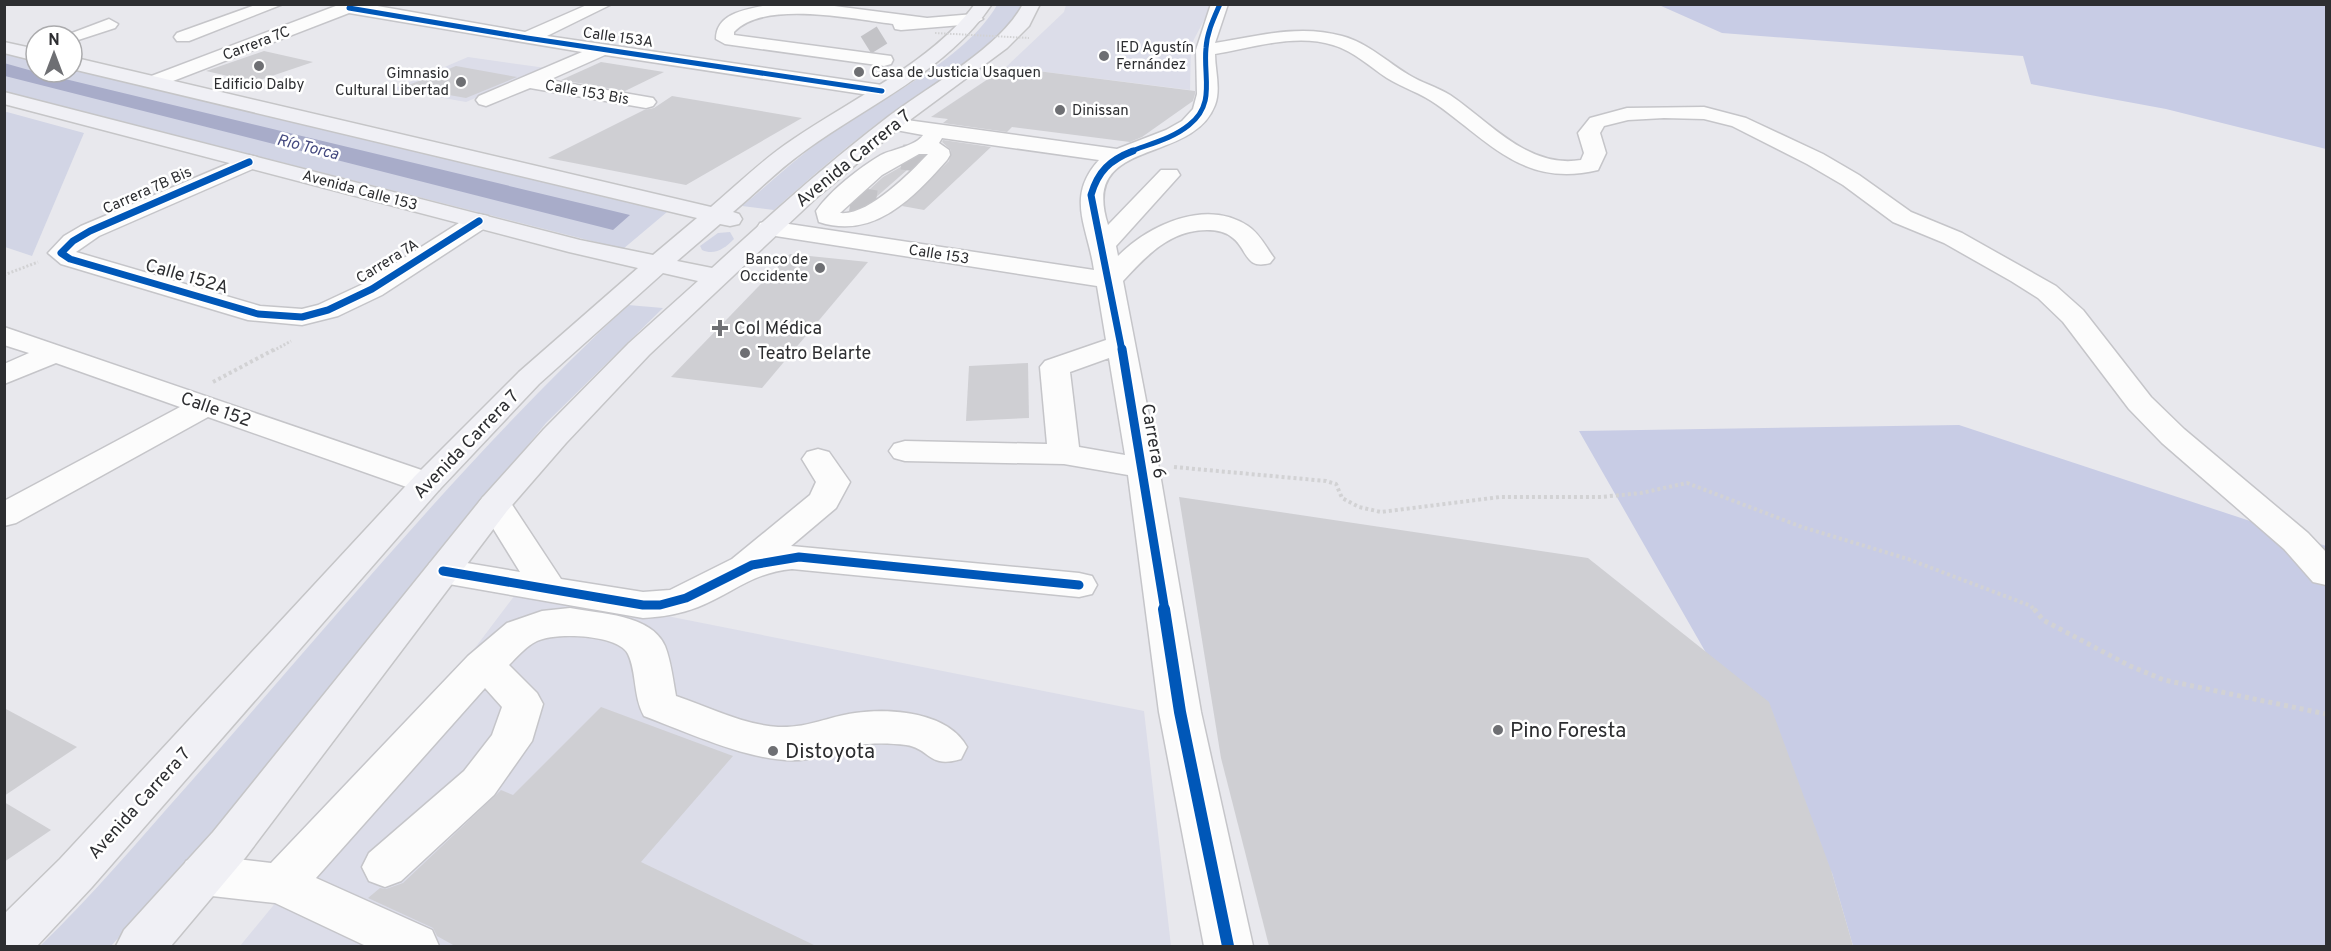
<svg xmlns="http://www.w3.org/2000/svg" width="2331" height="951" viewBox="0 0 2331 951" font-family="Overpass,sans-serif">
<rect width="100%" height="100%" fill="#e8e8ed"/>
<g fill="#dcdde9">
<path d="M 1066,5 L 1212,5 L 1191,45 L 1190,90 L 1006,67 L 1064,12 Z"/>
<path d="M 468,57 L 546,68 L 466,102 L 393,89 Z"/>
<path d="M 521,587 L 1144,711 L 1171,946 L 240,946 L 368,790 Z"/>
</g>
<g fill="#d2d5e5">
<path d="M 997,5 L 1022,5 C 997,55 934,82 890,114 C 849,144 812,176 774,210 L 742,206 C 769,184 795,159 823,139 C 876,101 965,61 997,5 Z"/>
<path d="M 4,53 L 36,60 L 36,72 L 72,72 L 72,69 L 667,212 L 623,249 L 5,92 Z"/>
<path d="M 7,112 L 84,133 L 32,256 L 5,247 L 4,113 Z"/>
<path d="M 730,232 L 734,239 C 725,248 715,256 702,250 L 700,246 L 718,233 Z"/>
<path d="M 628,305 L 663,308 L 546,423 L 384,621 L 213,837 L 111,946 L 40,946 C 92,896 139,840 187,786 C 331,623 468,454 628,305 Z"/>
</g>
<g fill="#c8cce5">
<path d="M 1659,5 L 2326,5 L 2326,149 L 2166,109 L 2031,84 L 2023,56 L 1722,33 Z"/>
<path d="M 1959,425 L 2326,546 L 2326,946 L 1853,946 L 1832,873 L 1579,431 Z"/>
</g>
<path fill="#a8acc9" d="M 4,63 L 36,72 L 630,215 L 613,230 L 5,76 Z"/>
<g fill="#cfcfd3">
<path d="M 264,51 L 313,62 L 254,82 L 206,71 Z"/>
<path d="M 601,62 L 664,72 L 625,91 L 561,80 Z"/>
<path d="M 456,66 L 517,77 L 466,98 L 404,87 Z"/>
<path d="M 1006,67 L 1195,91 L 1195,94 L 1193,101 L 1142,137 L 1130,142 L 1012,127 L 1007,132 L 943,123 L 948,119 L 931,117 Z"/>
<path d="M 672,96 L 802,118 L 686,185 L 548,158 L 644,110 L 654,108 Z"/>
<path d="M 943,140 L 991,147 L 924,210 L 902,206 L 949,161 L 951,150 L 942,142 Z"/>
<path d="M 920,156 L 923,156 L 874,199 L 869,202 L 858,200 L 883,177 Z"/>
<path d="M 790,254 L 868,262 L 762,388 L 671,377 Z"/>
<path d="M 1028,363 L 1029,418 L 966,421 L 969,366 Z"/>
<path d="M 1179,497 L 1588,558 L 1769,702 L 1832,873 L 1853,946 L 1269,946 L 1221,758 Z"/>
<path d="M 601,707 L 733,756 L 641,862 L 816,946 L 455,946 L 437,936 L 433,928 L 368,898 L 380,888 L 386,889 L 403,883 L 501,790 L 513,795 Z"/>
<path d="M 4,708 L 77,747 L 4,796 Z"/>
<path d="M 4,802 L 51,830 L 4,862 Z"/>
</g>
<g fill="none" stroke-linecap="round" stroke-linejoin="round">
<path stroke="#c3c3c7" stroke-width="20" stroke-dasharray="20 10" stroke-linecap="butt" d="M 866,45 L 882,35"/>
<g stroke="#c3c3c7" stroke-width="25" stroke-dasharray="25 13" stroke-linecap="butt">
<path d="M 902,157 L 927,160"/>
<path d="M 851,199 L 877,203"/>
</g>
<defs>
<g id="minor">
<path d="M 258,4 L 283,4 L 189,41 L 177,41 L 174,37 L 177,33 Z"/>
<path d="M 341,4 L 366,4 L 525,32 L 589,4 L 612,4 L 547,36 L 882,85 L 889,87 L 892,91 L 889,95 L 882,97 L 605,55 L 549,80 L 653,98 L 656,102 L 653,106 L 646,108 L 530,88 L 486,106 L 479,104 L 476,100 L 479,96 L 582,52 L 349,13 L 160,86 L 153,88 L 143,82 L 146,78 Z"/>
<path d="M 772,4 L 819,4 L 927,18 L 974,14 L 983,19 L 974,24 L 901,30 L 895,29 L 893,24 C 853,19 763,0 734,32 L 734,35 L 891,56 L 893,60 L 891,64 L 884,66 L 725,44 L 716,39 C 716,11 751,9 772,4 Z"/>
<path d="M 1211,4 L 1228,4 L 1215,43 C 1258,36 1300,24 1342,36 C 1368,43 1387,62 1409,75 C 1422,83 1437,87 1450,95 C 1490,122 1528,169 1581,160 L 1584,153 L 1578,133 L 1590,118 L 1627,108 L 1704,107 L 1746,118 L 1823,154 L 1859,175 L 1911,212 L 1962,233 L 2056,286 L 2083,310 L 2151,397 L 2184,429 L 2308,533 L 2326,552 L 2326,585 L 2313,582 L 2284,549 L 2162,443 L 2129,409 L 2063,322 L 2038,298 L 2011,281 L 1944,243 L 1893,222 L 1843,185 L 1807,164 L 1732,126 L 1704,119 L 1664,118 L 1628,120 L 1604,126 L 1600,133 L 1606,153 L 1598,170 C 1524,188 1490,142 1436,104 C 1421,93 1403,88 1387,78 C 1370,67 1354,51 1333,45 C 1295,33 1252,48 1215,54 C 1215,70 1221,89 1215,105 C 1192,166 1079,136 1108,225 L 1161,170 L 1177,170 L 1180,175 L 1116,246 L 1118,256 C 1149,225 1206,198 1248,226 C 1259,233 1266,247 1274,258 L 1270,263 C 1245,270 1248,250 1233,238 C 1225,231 1216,230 1207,230 C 1170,230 1146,256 1123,281 L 1159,468 L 1201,712 L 1253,946 L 1204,946 L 1159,712 L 1128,475 L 1064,464 L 905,461 L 894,458 L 889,451 L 894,444 L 905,441 L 1047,444 L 1040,367 L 1045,361 L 1106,340 L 1097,286 L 769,235 L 760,233 L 757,228 L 760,223 L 769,221 L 1094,270 C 1088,227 1065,197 1099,160 L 942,138 L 939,143 L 949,150 L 950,155 L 947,160 C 913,198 874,240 819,222 L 816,211 C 831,190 859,168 881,155 C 893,149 916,146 923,135 L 885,128 L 882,124 L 885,120 L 892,118 L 1117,149 L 1166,130 L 1182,121 L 1193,109 L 1197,94 L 1196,50 ZM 919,154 L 928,154 C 909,174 868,216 840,213 L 882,175 ZM 1109,358 L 1125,455 L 1079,447 L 1070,372 Z"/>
<path d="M 109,19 L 118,24 L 115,28 L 72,42 L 72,36 L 64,36 Z"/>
<path d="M 249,155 L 257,157 L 260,162 L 257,167 L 99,236 L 76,252 L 260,306 L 302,309 L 318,305 L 363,284 L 470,216 L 479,214 L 488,216 L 491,221 L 488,226 L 382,295 L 338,316 L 302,325 L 248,320 L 61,264 L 48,253 L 64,236 L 81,226 Z"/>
<path d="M 4,327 L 439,476 L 444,483 L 439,490 L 427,493 L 415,490 L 208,417 L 16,523 L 4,526 L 4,501 L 180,407 L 56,363 L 4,384 L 4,364 L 29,353 L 4,345 Z"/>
<path d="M 818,449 L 829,452 L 850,482 L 836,508 L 791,546 L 1079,573 L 1092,576 L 1097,585 L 1092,594 L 1079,597 L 792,569 C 751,573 733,593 698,607 C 680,614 662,617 643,618 L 443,583 L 430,579 L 425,571 L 430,563 L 443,559 L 520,572 L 478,504 L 483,497 L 495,493 L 507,497 L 561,579 L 643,592 L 670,590 L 732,559 L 810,495 L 816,482 L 802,459 L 807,452 Z"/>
<path d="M 570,608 C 600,614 651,614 665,646 C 671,661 673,680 676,696 C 708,707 744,725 778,727 C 809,728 826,717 855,713 C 891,708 948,712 967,747 L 961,759 C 928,769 930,748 906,745 C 891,743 871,743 856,745 C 839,747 823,756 807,759 C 761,767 687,732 644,716 C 633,696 637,673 628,654 C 619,634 554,632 537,641 C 526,646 517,657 509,665 L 537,693 L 543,704 L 532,741 L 494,795 L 401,881 L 385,887 L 369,881 L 362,867 L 369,853 L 464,771 L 492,735 L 502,707 L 485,688 L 316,878 L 432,930 L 439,946 L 366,946 L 275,903 L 203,895 L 186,889 L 180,875 L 186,861 L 203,855 L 271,863 L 468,656 L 507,623 L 542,611 Z"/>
</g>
<g id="major">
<path d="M 975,4 L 992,4 C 947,71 869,104 806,150 C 780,168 757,192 733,212 L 739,214 L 742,219 L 739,224 L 730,226 L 720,224 L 677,261 L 712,268 C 768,217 824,166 884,120 C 925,88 1000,49 1023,4 L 1040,4 L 1029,26 L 1007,48 L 899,128 L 816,198 L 649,355 L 566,443 L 507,511 L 245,858 L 171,946 L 116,946 L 124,930 L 213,832 L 483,497 L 544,429 L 629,343 L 698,281 L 663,273 L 539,384 L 439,490 L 92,887 L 37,946 L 4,946 L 4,914 L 60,859 L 415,476 L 519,372 L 638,268 L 569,252 L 4,104 L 4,92 L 580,240 L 653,255 L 697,218 L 72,69 L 72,57 L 711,207 C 737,185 763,159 792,140 C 850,100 934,61 975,4 Z"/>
<path d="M 4,42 L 36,49 L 36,61 L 4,53 Z"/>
</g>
</defs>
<use href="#minor" stroke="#c5c5c9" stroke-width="3"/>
<use href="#major" stroke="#c5c5c7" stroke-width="3"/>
<g stroke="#d2d2d4" stroke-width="3" stroke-dasharray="2 2" stroke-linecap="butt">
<path d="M 4,275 L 38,262"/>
<path d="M 273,351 L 291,341"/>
</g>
<g stroke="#d2d2d4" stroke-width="4" stroke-dasharray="3 3" stroke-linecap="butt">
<path d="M 213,382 L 275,349"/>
<path d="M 1174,467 L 1326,481 L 1336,484 L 1342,498 L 1359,507 L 1381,512 L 1500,497 L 1601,497 L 1641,493 L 1687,483 L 1802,527 L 1908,559 L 2031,606 L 2035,611"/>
</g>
<path stroke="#d2d2d4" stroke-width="5" stroke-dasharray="4 4" stroke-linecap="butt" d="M 2034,609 L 2043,620 L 2130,666 L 2164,680 L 2326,714"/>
<use href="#minor" fill="#fcfcfc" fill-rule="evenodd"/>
<use href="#major" fill="#f0f0f5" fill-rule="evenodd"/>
<path stroke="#d2d2d4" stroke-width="2" stroke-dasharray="1.5 1.5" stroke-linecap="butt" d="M 935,33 L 1029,38"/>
<defs>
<g id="cycleway-far3">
<path d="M 349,8 L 527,38 L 882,91"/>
<path d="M 1129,152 C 1149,144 1172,139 1189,125 C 1216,104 1203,77 1206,48 C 1207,32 1214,18 1220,4"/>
</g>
<g id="cycleway-far2">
<path d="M 249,162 L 90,231 L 73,241 L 61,253 L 70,259 L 258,314 L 302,317 L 328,310 L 372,289 L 479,221"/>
<path d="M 1122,351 L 1091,195 C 1098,171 1110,160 1133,151"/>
</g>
<g id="cycleway-far1">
<path d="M 1122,349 L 1165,611"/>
<path d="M 443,571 L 643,605 L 660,605 L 686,598 L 752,565 L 799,557 L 1079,585"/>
</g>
<path id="cycleway" d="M 1164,609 L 1180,712 L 1228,946"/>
</defs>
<use href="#cycleway-far3" stroke="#fff" stroke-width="8"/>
<use href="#cycleway-far2" stroke="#fff" stroke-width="10"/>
<use href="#cycleway-far1" stroke="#fff" stroke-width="13"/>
<use href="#cycleway" stroke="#fff" stroke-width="16"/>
<use href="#cycleway-far3" stroke="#0057b8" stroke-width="5"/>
<use href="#cycleway-far2" stroke="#0057b8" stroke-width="7"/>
<use href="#cycleway-far1" stroke="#0057b8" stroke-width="9"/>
<use href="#cycleway" stroke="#0057b8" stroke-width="12"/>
</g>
<g fill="#6e6f73" stroke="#fff" stroke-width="2">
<circle cx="1104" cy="56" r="6"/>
<circle cx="259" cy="66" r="6"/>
<circle cx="859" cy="72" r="6"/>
<circle cx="461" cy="82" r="6"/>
<circle cx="1060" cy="110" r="6"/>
<circle cx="820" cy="268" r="6"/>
<path d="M717 319h6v6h6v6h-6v6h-6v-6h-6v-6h6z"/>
<circle cx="745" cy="353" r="6"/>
<circle cx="1498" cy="730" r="6"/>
<circle cx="773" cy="751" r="6"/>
</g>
<g text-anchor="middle" stroke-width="5" stroke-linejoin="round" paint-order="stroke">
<g font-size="15" fill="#2d2e31" stroke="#fff">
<text transform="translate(618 37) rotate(8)" y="5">Calle 153A</text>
<text transform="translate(256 43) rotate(-21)" y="5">Carrera 7C</text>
<text transform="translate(587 92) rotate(10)" y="5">Calle 153 Bis</text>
<text transform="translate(147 190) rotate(-24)" y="5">Carrera 7B Bis</text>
<text transform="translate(360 190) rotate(15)" y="5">Avenida Calle 153</text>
<text transform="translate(939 254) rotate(9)" y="5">Calle 153</text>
<text transform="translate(387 261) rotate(-32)" y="5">Carrera 7A</text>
</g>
<g font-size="15" fill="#2d2e31" stroke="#fff" text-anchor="start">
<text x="1116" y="52">IED Agustín<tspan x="1116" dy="17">Fernández</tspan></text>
<text x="871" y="77">Casa de Justicia Usaquen</text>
<text x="449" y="78" text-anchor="end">Gimnasio<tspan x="449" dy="17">Cultural Libertad</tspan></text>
<text x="259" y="89" text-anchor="middle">Edificio Dalby</text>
<text x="1072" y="115">Dinissan</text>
<text x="808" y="264" text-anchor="end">Banco de<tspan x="808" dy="17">Occidente</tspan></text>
</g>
<g font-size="16" font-style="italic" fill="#44497f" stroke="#fff">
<text transform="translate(308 146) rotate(14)" y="6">Río Torca</text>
</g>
<g font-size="18" fill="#2d2e31" stroke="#fff">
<text transform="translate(853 158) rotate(-39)" y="6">Avenida Carrera 7</text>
<text transform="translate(187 276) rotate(16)" y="6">Calle 152A</text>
<text transform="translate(216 409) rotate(19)" y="6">Calle 152</text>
<text transform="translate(1154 441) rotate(80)" y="6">Carrera 6</text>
<text transform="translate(466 444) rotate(-46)" y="6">Avenida Carrera 7</text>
<text transform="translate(139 803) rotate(-48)" y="6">Avenida Carrera 7</text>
</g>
<g font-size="18" fill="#2d2e31" stroke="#fff" text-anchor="start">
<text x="734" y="334">Col Médica</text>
<text x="757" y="359">Teatro Belarte</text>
</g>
<g font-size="21" fill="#2d2e31" stroke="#fff" text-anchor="start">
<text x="1510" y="737">Pino Foresta</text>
<text x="785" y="758">Distoyota</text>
</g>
</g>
<rect width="2331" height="951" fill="none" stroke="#2d2e31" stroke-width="12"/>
<g transform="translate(54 54)"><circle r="28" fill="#ffffff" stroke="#ababad" stroke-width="1.5"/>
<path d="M0-4.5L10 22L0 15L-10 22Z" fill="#6e6f73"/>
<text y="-9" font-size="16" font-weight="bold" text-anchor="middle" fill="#2d2e31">N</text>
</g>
</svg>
